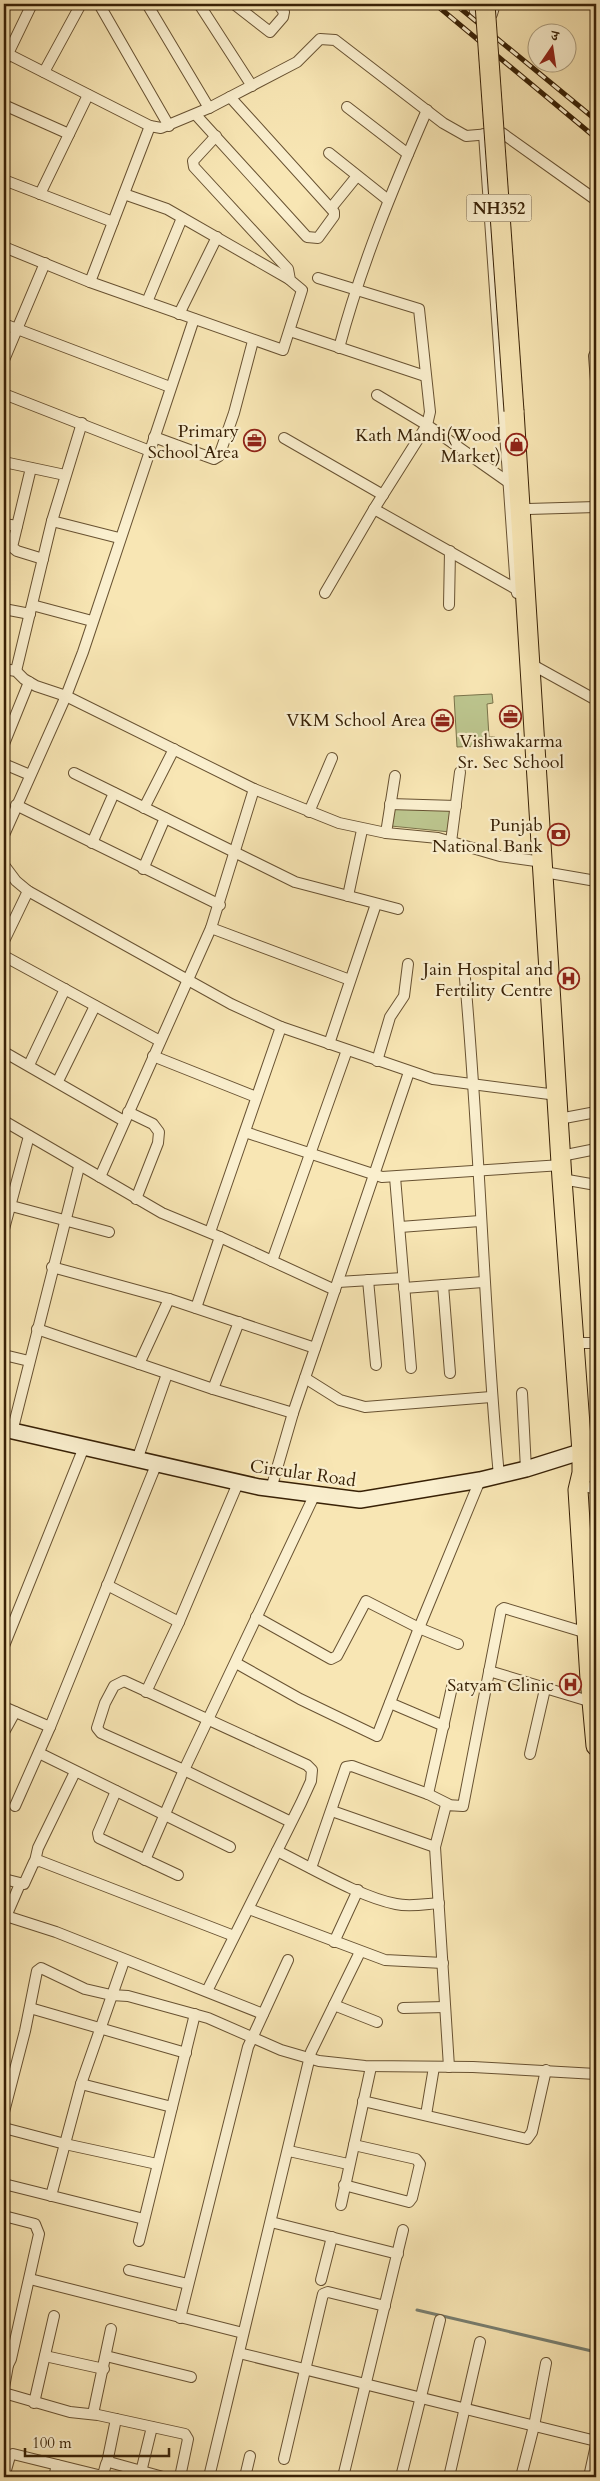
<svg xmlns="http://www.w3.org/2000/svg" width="600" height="2481" viewBox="0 0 600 2481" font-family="Cardo,'Noto Serif Devanagari',serif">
<rect width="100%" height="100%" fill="#f8e6b4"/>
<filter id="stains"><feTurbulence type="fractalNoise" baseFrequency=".004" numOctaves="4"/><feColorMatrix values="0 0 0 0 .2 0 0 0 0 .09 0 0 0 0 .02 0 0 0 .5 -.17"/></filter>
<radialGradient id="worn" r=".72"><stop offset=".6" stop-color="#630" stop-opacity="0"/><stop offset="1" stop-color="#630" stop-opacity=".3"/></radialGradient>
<g fill="#bcc58e" stroke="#7a734a">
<path d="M 492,694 L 493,703 L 487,704 L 489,737 L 495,737 L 495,745 L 457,747 L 454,696 Z"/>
<path d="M 395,805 L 452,806 L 450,832 L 391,826 Z"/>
</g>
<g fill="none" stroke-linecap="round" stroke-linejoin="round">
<path stroke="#787f71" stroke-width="3" d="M 417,2310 L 596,2352"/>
<defs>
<g id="street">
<path d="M 99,4 L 169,126"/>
<path d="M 147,4 L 209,108"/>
<path d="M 199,4 L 252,86"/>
<path d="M 234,4 L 270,32 L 283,17 L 284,12 L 278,4"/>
<path d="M 474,4 L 475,12 L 480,14 L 492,14 L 495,4"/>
<path d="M 8,54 L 150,126 L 161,128 L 209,108 L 297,62 L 320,39 L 335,40 L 443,123 L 466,136 L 502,133 L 596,200"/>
<path d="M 4,62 L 32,4"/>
<path d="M 44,72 L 81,4"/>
<path d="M 4,105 L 69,134"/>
<path d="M 347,107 L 408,154"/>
<path d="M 196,115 L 307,237 L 318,238 L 334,216 L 334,212 L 230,97"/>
<path d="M 484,134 L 516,589"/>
<path d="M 329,153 L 388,200"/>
<path d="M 4,180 L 113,222"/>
<path d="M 40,194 L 88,95"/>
<path d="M 124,194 L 167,209 L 289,279"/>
<path d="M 331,208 L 357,176"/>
<path d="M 4,247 L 90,282 L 283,350 L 302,290 L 290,280 L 288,269 L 194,167 L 193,161 L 216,136"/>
<path d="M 318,278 L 419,309 L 430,412 L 427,425 L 374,509 L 325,593"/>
<path d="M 90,282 L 150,126"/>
<path d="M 147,302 L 182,218"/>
<path d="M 179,314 L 217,237"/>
<path d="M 4,324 L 170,387"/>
<path d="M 290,331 L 425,376"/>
<path d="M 339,348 C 361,265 393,188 427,110"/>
<path d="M 596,352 L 594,356 L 596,381"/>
<path d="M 4,360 L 45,263"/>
<path d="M 4,394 L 150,451"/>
<path d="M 377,395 L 427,425 L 508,482"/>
<path d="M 154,437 L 214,459 L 219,456 L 234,413 L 253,341"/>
<path d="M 284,438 L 383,495"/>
<path d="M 4,462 L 65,475"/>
<path d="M 31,468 L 12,547 L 17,551 L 43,559"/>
<path d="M 374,509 L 516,589 L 517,593"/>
<path d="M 528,509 L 596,507"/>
<path d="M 52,521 L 119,538"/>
<path d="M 4,524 L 17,526"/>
<path d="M 32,605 L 92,621"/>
<path d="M 449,605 L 450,551"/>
<path d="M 4,609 L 30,614"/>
<path d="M 531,664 L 596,700"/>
<path d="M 4,669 L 16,671 L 24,679 L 36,686 L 66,696 L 254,789 L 339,823 L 386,833 L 438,838 L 500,856 L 543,862"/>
<path d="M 16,671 L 52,521 L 82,423"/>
<path d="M 4,744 L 29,682"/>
<path d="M 4,764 L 30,775"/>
<path d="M 74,773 L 295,882 L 398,909"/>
<path d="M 390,804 L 456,806"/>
<path d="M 16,805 L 220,905"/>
<path d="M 144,808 L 174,749"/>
<path d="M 309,812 L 332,758"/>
<path d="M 386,833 L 395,776"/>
<path d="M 4,835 L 66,696 L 83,652 L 194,319"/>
<path d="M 451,842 L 460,772"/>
<path d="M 92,843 L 114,793"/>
<path d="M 4,865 L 16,881 L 28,891 L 231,1004 L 281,1027 L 433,1079 L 557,1095"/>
<path d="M 143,869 L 165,818"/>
<path d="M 544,872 L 596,881"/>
<path d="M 348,896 L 362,830"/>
<path d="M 211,928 L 350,980"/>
<path d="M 4,941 L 28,891"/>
<path d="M 4,956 L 160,1041"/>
<path d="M 464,968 C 480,1137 483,1307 499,1476"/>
<path d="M 329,1044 L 376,904"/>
<path d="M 4,1052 L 124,1121"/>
<path d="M 153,1056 L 256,1097"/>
<path d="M 377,1061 L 390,1017 L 404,996 L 408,964"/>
<path d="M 29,1065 L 65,989"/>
<path d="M 58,1081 L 95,1006"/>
<path d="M 128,1112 L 153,1124 L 159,1132 L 158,1143 L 136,1199"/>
<path d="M 559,1119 L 596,1112"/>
<path d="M 4,1121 L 162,1213 L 220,1237 L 335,1290"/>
<path d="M 245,1132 L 382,1177 L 562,1165"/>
<path d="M 561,1156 L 596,1149"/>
<path d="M 100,1177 L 211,928 L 254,789"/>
<path d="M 395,1177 L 411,1368"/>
<path d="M 562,1179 L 596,1185"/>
<path d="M 4,1204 L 109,1232"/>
<path d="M 400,1227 L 480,1221"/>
<path d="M 4,1229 L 29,1136"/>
<path d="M 210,1232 L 281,1027"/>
<path d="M 272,1261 L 347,1050"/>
<path d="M 52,1267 L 169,1299 L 315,1348"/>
<path d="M 368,1280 L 376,1365"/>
<path d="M 338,1282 L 403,1278"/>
<path d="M 443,1285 L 450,1373"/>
<path d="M 404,1288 L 483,1282"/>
<path d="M 196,1308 L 220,1237"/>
<path d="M 37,1329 L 213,1389 L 293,1413"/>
<path d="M 575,1343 L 596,1343"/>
<path d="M 4,1355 L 29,1361"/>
<path d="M 139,1364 L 169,1299"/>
<path d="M 305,1378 L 340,1400 L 365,1407 L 491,1397"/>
<path d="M 213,1389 L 239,1322"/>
<path d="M 522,1393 L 526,1469"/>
<path d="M 12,1432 L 79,1167"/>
<path d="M 4,1448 L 4,1451"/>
<path d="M 137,1460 L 167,1374"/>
<path d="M 588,1487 L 596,1489"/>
<path d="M 271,1489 L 293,1413 L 409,1072"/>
<path d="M 593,1549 L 596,1550"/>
<path d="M 107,1585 L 179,1622"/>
<path d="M 256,1617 L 331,1659 L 337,1656 L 366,1601 L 419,1628 L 458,1644"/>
<path d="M 4,1646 L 84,1447"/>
<path d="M 236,1663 L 300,1699 L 377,1736 L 419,1628 L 480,1480"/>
<path d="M 489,1671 L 592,1702"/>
<path d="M 146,1692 L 179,1622 L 238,1483"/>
<path d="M 390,1703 L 444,1726"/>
<path d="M 4,1707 L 50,1727"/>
<path d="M 4,1732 L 15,1712"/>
<path d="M 39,1753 L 230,1847"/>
<path d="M 530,1754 L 545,1689"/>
<path d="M 116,1791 L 98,1833 L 99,1838 L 178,1875"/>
<path d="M 428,1794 L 452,1687"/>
<path d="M 15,1806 L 50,1727 L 156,1465"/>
<path d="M 332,1811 L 435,1847"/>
<path d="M 277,1851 C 312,1868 360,1897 396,1904 C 410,1907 425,1904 439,1903"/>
<path d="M 145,1860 L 184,1770 L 314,1496"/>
<path d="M 35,1861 L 38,1848 L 75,1772"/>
<path d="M 311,1868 L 346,1767 L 352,1766 L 428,1794 L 448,1804"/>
<path d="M 4,1879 L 24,1884 L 34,1862 L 40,1861 L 234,1936"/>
<path d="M 249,1909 L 385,1960 L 443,1963"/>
<path d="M 6,1916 L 56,1932 L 263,2014"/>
<path d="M 4,1921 L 20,1884"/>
<path d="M 334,1942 L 358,1890"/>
<path d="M 207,1991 L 301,1803 L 311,1781 L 312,1770 L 307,1765 L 124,1681 L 114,1686 L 105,1703 L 97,1728 L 101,1733 L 184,1770 L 291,1822"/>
<path d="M 334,2005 L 377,2022"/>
<path d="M 30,2008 L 186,2053"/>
<path d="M 403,2008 L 445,2007"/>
<path d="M 449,2067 L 435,1847 L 446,1805 L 463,1806 L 501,1610 L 504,1608 L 587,1633"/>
<path d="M 81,2084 L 172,2107"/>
<path d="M 363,2101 L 527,2139 L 532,2132 L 546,2070"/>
<path d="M 4,2112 L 25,2031 L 37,1971 L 41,1968 L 85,1989 L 111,1995 L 128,1996 L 208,2018 L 281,2050 L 319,2061 L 365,2066 L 473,2067 L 596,2074"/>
<path d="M 426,2115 L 434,2067"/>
<path d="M 4,2128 L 65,2144 L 157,2164"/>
<path d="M 289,2151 L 348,2164"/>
<path d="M 4,2184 L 144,2219"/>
<path d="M 344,2185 L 409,2202 L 412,2198 L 420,2164 L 416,2159 L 354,2145"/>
<path d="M 51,2196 L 81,2084 L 124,1961"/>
<path d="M 341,2205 L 371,2067"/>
<path d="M 4,2216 L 35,2224 L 39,2234 L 11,2359 L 8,2365 L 4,2365"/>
<path d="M 271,2222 L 398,2254"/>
<path d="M 139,2241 L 195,2014"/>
<path d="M 129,2270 L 188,2284"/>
<path d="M 30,2279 L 243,2333"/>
<path d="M 321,2280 L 332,2237"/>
<path d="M 180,2318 L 248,2047 L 288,1960"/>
<path d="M 239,2353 L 596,2441"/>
<path d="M 45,2356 L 104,2369"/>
<path d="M 106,2356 L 191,2377"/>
<path d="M 4,2388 L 8,2365"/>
<path d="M 4,2393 L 70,2412 L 98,2415 L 185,2434 L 188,2439 L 180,2477"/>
<path d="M 34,2403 L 54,2316"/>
<path d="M 93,2414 L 111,2329"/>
<path d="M 284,2459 L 323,2294 L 328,2292 L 385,2306"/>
<path d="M 107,2463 L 116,2419"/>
<path d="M 140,2476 L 152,2427"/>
<path d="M 4,2477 L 10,2456 L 13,2454 L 98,2475 L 103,2475 L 106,2464 L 109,2462 L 163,2477"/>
<path d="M 54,2477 L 57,2465"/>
<path d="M 209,2477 L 311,2052 L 360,1952"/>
<path d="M 245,2477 L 250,2456"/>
<path d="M 343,2477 L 403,2230"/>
<path d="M 401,2477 L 440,2320"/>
<path d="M 449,2477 L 480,2342"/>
<path d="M 521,2477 L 534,2426 L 546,2363"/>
<path d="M 589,2477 L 596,2445"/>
</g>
<path id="secondary" d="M 4,1429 L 259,1487 L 360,1500 L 480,1480 L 526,1469 L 596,1447"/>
<path id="highway" d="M 514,411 L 562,1179 L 582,1452 L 582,1473 L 578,1490 L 590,1679 L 596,1746"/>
</defs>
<use href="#street" stroke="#685232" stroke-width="12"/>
<use href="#secondary" stroke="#382106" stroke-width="18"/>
<use href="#highway" stroke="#382106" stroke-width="21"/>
<use href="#street" stroke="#faefce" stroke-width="10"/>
<use href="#secondary" stroke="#faefce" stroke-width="15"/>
<use href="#highway" stroke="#f8e6b4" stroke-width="19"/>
<defs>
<g id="rail">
<path d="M 435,4 L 596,138"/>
<path d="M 455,4 L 596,120"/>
</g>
</defs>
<use href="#rail" stroke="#382106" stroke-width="5"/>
<use href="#rail" stroke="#faefce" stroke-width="3" stroke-dasharray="9" stroke-linecap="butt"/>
<defs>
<path id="highway-bridge" d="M 485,4 L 514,411"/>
</defs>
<use href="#highway-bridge" stroke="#382106" stroke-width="21" stroke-linecap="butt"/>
<use href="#highway-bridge" stroke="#f8e6b4" stroke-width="19"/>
</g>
<defs>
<symbol id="office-ring" viewBox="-11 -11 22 22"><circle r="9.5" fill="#faefce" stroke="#8f2418" stroke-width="1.5"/><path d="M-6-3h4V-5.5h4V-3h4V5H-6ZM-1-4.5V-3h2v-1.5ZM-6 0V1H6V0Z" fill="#8f2418"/></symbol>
<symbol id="shop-ring" viewBox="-11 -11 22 22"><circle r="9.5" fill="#faefce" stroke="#8f2418" stroke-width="1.5"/><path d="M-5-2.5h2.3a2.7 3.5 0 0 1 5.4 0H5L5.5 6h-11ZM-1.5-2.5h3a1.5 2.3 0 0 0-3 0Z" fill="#8f2418"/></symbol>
<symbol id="bank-ring" viewBox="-11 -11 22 22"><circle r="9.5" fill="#faefce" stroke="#8f2418" stroke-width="1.5"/><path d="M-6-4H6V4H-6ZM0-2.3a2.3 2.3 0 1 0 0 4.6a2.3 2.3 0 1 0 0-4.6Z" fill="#8f2418"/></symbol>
<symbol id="hospital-ring" viewBox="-11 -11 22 22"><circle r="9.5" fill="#faefce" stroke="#8f2418" stroke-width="1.5"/><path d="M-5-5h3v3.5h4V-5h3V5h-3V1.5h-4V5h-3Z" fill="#8f2418"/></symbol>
</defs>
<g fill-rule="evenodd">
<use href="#office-ring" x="242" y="428" width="25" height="25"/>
<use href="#shop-ring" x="504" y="432" width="25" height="25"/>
<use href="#office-ring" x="498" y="704" width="25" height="25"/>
<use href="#office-ring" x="430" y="708" width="25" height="25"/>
<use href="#bank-ring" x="546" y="822" width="25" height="25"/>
<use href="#hospital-ring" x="556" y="966" width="25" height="25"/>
<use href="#hospital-ring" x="558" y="1672" width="25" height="25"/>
</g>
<g text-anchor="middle" stroke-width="4.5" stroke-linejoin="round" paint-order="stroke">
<rect fill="#faefce" stroke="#725f42" stroke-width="1" x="466.5" y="194.5" width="65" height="27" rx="4"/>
<g font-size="16" font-weight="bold" fill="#382106">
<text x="499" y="214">NH352</text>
</g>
<g font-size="18" fill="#382106" stroke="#faefce" text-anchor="end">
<text x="239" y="437">Primary<tspan x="239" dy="21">School Area</tspan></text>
<text x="501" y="441">Kath Mandi(Wood<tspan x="501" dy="21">Market)</tspan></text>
<text x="426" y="726">VKM School Area</text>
<text x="511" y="747" text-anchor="middle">Vishwakarma<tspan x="511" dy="21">Sr. Sec School</tspan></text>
<text x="543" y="831">Punjab<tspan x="543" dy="21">National Bank</tspan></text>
<text x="553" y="975">Jain Hospital and<tspan x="553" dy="21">Fertility Centre</tspan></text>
<text x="554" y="1691">Satyam Clinic</text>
</g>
<g font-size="18" fill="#382106" stroke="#faefce">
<text transform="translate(303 1473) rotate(8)" y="6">Circular Road</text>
</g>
</g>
<rect width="600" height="2481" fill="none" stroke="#f8e6b4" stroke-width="20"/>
<rect x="5" y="5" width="590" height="2471" fill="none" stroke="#382106" stroke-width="2.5"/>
<rect x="10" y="10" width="580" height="2461" fill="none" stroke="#382106"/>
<g transform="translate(552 48) rotate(13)"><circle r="24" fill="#faefce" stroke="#ac9d7e"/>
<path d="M0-4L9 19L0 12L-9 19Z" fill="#8f2418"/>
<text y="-8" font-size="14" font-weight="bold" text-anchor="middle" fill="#382106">उ</text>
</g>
<path d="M25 2448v8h144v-8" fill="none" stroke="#382106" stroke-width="2.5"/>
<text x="32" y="2448" font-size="15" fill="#382106" stroke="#faefce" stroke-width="4" paint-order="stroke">100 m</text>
<rect width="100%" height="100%" filter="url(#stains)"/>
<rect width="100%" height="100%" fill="url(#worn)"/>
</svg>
